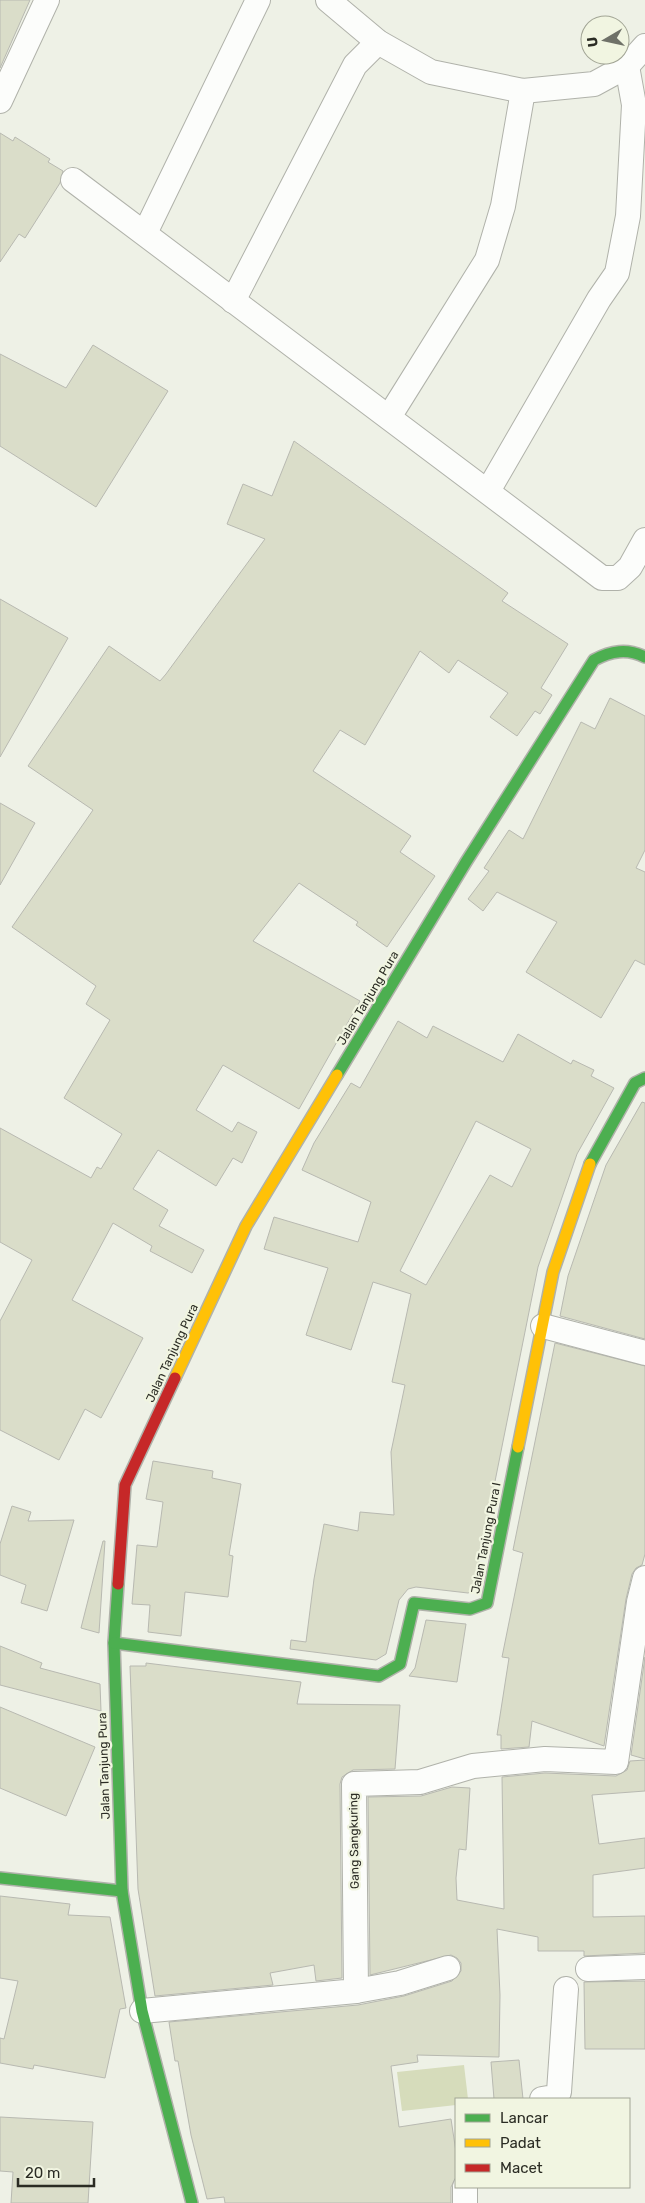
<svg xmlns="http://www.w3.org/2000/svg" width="645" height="2203" viewBox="0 0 645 2203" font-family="Rubik,sans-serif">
<rect width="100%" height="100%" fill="#eef1e6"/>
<path fill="#d6dcbb" d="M 464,2065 L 468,2099 L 456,2099 L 456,2105 L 402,2111 L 397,2072 Z"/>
<g fill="#daddc9" stroke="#b8b9b1" fill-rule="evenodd">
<path d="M 0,0 L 30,0 L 0,68 Z"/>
<path d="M 0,133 L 13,141 L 15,137 L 50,159 L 48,162 L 63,171 L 60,183 L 25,238 L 19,234 L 0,262 Z"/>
<path d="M 93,345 L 168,391 L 96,507 L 0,446 L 0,354 L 66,388 Z"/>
<path d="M 294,441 L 508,593 L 502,601 L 568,644 L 541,688 L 552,695 L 540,714 L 535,711 L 517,736 L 490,717 L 508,693 L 458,660 L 449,673 L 420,651 L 365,745 L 340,730 L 313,771 L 411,836 L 400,852 L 435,876 L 387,947 L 356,925 L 358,922 L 299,883 L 253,941 L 360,1001 L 299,1109 L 223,1065 L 196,1110 L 232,1132 L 238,1122 L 257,1132 L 242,1163 L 233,1158 L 216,1186 L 158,1150 L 133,1189 L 168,1210 L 159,1226 L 204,1250 L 192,1273 L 150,1251 L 152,1246 L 113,1223 L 72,1300 L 143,1338 L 101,1418 L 85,1409 L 59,1460 L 0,1430 L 0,1321 L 32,1260 L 0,1242 L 0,1128 L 91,1178 L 97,1167 L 101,1169 L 122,1134 L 64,1098 L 110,1020 L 86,1004 L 96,986 L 12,927 L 93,810 L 28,766 L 109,646 L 160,681 L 166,674 L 265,539 L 227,524 L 243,484 L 272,496 Z"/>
<path d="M 0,599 L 68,638 L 0,757 Z"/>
<path d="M 610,698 L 645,716 L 645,850 L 636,868 L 645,872 L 645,965 L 635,960 L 601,1018 L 526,972 L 557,922 L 497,892 L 483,911 L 468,899 L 489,871 L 484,868 L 509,830 L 523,839 L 581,722 L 595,729 Z"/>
<path d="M 0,803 L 35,823 L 0,885 Z"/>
<path d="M 398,1021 L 427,1038 L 433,1026 L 503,1062 L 518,1034 L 571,1064 L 573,1060 L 594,1070 L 591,1076 L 614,1088 L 577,1154 L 538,1267 L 473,1591 L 468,1593 L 416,1587 L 408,1589 L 399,1600 L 386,1654 L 376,1660 L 290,1649 L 291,1640 L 306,1642 L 314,1579 L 324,1524 L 358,1531 L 360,1512 L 394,1515 L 391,1452 L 405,1385 L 392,1382 L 411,1294 L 373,1282 L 351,1350 L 306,1335 L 328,1268 L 264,1249 L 274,1217 L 358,1242 L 371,1202 L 302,1170 L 314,1143 L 351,1083 L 360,1088 ZM 476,1121 L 531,1149 L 512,1187 L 490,1175 L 426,1285 L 400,1271 Z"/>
<path d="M 642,1102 L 645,1103 L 645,1339 L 560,1316 L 568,1276 L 606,1165 Z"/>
<path d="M 555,1343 L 645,1366 L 645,1554 L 642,1565 L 636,1568 L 632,1574 L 626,1599 L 604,1746 L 532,1721 L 529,1747 L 501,1749 L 501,1735 L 497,1735 L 509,1658 L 502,1657 L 523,1553 L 513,1550 Z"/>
<path d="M 153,1461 L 213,1471 L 212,1478 L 241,1484 L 229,1555 L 233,1556 L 228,1597 L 185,1592 L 181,1636 L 148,1632 L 150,1605 L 132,1604 L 137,1545 L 157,1547 L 163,1502 L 146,1499 Z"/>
<path d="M 12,1506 L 31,1512 L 28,1521 L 74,1520 L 47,1611 L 21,1603 L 26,1585 L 0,1575 L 0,1544 Z"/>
<path d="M 103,1541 L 105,1541 L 99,1633 L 81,1628 Z"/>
<path d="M 426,1620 L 466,1624 L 457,1682 L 409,1676 L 415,1668 Z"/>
<path d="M 0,1646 L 42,1663 L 40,1668 L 100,1684 L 101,1711 L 0,1685 Z"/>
<path d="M 645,1657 L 645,1759 L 631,1755 Z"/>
<path d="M 146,1663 L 301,1682 L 297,1704 L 400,1705 L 395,1769 L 353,1770 L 342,1777 L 340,1784 L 342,1978 L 316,1981 L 314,1965 L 270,1973 L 273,1985 L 155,1996 L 138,1889 L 130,1666 L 146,1666 Z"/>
<path d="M 0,1707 L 95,1747 L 66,1816 L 0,1788 Z"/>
<path d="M 645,1760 L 645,1791 L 592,1795 L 599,1844 L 645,1838 L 645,1868 L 593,1875 L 593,1917 L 645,1916 L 645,1953 L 584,1956 L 584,1951 L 538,1951 L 538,1937 L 497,1929 L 500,1995 L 499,2057 L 417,2055 L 418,2062 L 391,2066 L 399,2127 L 451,2119 L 456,2152 L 456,2177 L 451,2187 L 451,2203 L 225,2203 L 224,2197 L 207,2199 L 191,2135 L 178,2061 L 175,2061 L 169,2022 L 358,2005 L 404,1996 L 452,1981 L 461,1971 L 461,1963 L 457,1958 L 451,1955 L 370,1975 L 368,1797 L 421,1796 L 452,1787 L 470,1788 L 466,1850 L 459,1849 L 456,1878 L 457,1900 L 504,1909 L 502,1777 L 545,1773 L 616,1776 L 627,1770 L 630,1761 Z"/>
<path d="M 0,1896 L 70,1904 L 68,1915 L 110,1917 L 126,2008 L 120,2009 L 105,2078 L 34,2065 L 33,2069 L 0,2063 L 0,2038 L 4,2039 L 18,1981 L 0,1978 Z"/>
<path d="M 645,1981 L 645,2049 L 585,2049 L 584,1982 Z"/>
<path d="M 519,2060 L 523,2099 L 494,2099 L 491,2062 Z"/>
<path d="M 0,2117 L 93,2122 L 88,2203 L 11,2203 L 13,2172 L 0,2171 Z"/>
</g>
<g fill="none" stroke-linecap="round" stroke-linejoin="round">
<defs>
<g id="street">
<path d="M 328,0 L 378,42 L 431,72 L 523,91 L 594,84 L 627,66 L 645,46"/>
<path d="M 0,101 L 47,0"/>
<path d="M 73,180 L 602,578 L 618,578 L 630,567 L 645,540"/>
<path d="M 145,233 L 258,0"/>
<path d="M 233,301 L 355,65 L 378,42"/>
<path d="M 389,417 L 487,260 L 503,206 L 523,91"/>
<path d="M 488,491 L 599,299 L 617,273 L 628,216 L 634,105 L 627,66"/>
<path d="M 543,1326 L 645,1353"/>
<path d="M 588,1969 L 645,1967"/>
<path d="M 356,1991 L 400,1983 L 448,1968"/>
<path d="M 142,2011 L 356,1991 L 354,1784 L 420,1782 L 473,1766 L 545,1759 L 616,1762 L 639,1602 L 645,1578"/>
<path d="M 542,2099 L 554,2097 L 559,2092 L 566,1989"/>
<path d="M 465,2187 L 465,2203"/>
</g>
<g id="fast">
<path d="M 337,1075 L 466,862 L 594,660 C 611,651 627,648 645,657"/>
<path d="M 590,1164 L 635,1083 L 645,1078"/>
<path d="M 118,1584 L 114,1643 L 122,1891 L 142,2011 L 192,2203"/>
<path d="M 114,1643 L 379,1676 L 400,1664 L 414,1603 L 470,1609 L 487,1603 L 518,1447"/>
<path d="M 0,1878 L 122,1891"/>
</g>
<g id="slow">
<path d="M 175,1378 L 246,1226 L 337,1075"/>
<path d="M 518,1447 L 553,1272 L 590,1164"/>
</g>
<path id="jam" d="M 118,1584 L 125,1485 L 175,1378"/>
</defs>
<use href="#street" stroke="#b0b2aa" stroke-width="26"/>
<use href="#fast" stroke="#b0b2aa" stroke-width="14"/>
<use href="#slow" stroke="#b0b2aa" stroke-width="14"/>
<use href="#jam" stroke="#b0b2aa" stroke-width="14"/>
<use href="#street" stroke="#fcfdfb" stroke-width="24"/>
<use href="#fast" stroke="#4caf50" stroke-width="11"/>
<use href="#slow" stroke="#ffc107" stroke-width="11"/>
<use href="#jam" stroke="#c62828" stroke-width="11"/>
</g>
<g text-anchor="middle" stroke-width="4.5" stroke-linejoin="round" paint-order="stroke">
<g font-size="12" fill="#2b2c24" stroke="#f1f5e1">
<text transform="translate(368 998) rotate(-59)" y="4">Jalan Tanjung Pura</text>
<text transform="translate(172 1353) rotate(-65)" y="4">Jalan Tanjung Pura</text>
<text transform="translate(486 1538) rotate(-79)" y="4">Jalan Tanjung Pura I</text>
<text transform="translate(104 1766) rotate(-92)" y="4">Jalan Tanjung Pura</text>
<text transform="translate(354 1841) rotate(-91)" y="4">Gang Sangkuring</text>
</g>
</g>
<rect x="455" y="2098" width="175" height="90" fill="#f1f5e1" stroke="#a2a595"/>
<rect x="465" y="2114" width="25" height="8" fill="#4caf50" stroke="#a2a595"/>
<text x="500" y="2123" font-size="15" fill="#2b2c24">Lancar</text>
<rect x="465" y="2139" width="25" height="8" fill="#ffc107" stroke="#a2a595"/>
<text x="500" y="2148" font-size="15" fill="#2b2c24">Padat</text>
<rect x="465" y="2164" width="25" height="8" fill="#c62828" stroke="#a2a595"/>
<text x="500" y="2173" font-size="15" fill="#2b2c24">Macet</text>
<g transform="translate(605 40) rotate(261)"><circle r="24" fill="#f1f5e1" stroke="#a2a595"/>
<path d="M0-4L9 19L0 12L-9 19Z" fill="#6f7168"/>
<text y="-8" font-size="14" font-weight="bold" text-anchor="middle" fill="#2b2c24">U</text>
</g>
<path d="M18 2178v8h76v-8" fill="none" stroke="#2b2c24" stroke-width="2.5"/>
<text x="25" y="2178" font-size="15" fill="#2b2c24" stroke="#f1f5e1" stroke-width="4" paint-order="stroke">20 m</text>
</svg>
